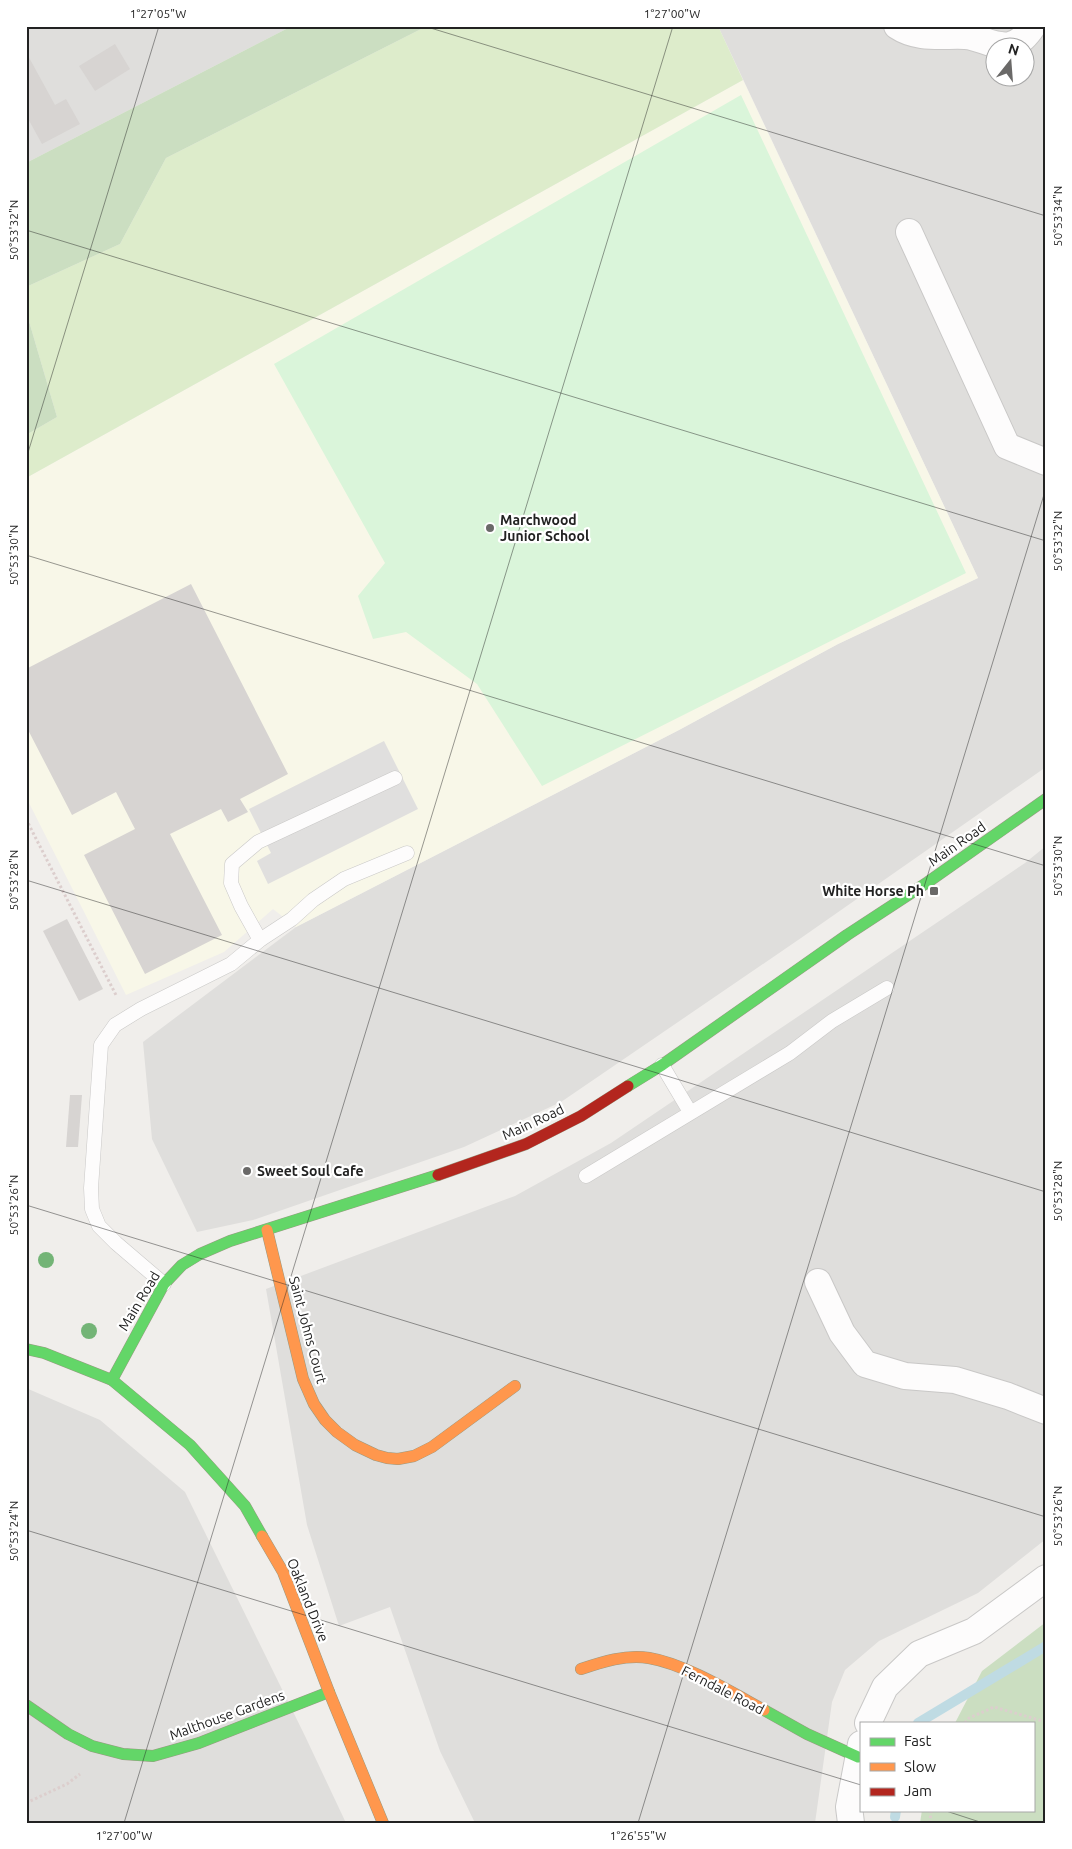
<svg xmlns="http://www.w3.org/2000/svg" width="1072" height="1849" viewBox="0 0 1072 1849" font-family="Ubuntu,sans-serif">
<rect width="100%" height="100%" fill="#f0eeeb"/>
<g fill="#dfdedc" fill-rule="evenodd">
<path d="M 26,26 L 292,26 L 26,163 Z"/>
<path d="M 718,26 L 1046,26 L 1046,767 L 801,938 L 561,1102 L 464,1147 L 253,1220 L 197,1232 L 152,1139 L 143,1042 L 296,927 L 679,730 L 838,644 L 978,578 ZM 994,48 L 1024,48 L 1024,78 L 994,78 Z"/>
<path d="M 1046,846 L 1046,1539 L 978,1593 L 879,1641 L 845,1670 L 832,1702 L 815,1823 L 475,1823 L 440,1751 L 390,1607 L 339,1626 L 307,1525 L 266,1289 L 515,1196 L 611,1143 L 1025,863 Z"/>
<path d="M 26,1388 L 100,1420 L 185,1492 L 305,1736 L 346,1823 L 26,1823 Z"/>
</g>
<path fill="#f8f7e8" d="M 743,80 L 978,578 L 838,644 L 679,730 L 296,927 L 273,909 L 224,952 L 126,995 L 26,797 L 26,478 Z"/>
<path fill="#ddeccb" d="M 427,26 L 718,26 L 743,80 L 26,478 L 26,435 L 57,417 L 26,311 L 26,287 L 120,244 L 166,158 Z"/>
<g fill="#cbdec1">
<path d="M 292,26 L 427,26 L 166,158 L 120,244 L 26,287 L 26,163 Z"/>
<path d="M 26,311 L 57,417 L 26,435 Z"/>
<path d="M 1046,1622 L 1046,1823 L 920,1823 L 922,1810 L 1033,1810 L 1033,1723 L 955,1723 L 982,1671 Z"/>
</g>
<path fill="#daf5da" d="M 741,95 L 966,573 L 542,786 L 477,684 L 406,632 L 373,639 L 358,596 L 385,563 L 274,364 Z"/>
<path fill="#e0dfde" d="M 384,741 L 418,809 L 268,884 L 257,861 L 271,853 L 249,809 Z"/>
<g fill="none" stroke-linecap="round" stroke-linejoin="round">
<g stroke="#bfdbe3" stroke-width="10">
<path d="M 918,1723 L 1046,1646"/>
<path d="M 895,1817 L 896,1810"/>
</g>
</g>
<g fill="#d7d4d2">
<path d="M 115,44 L 130,69 L 95,91 L 79,66 Z"/>
<path d="M 26,52 L 55,105 L 66,99 L 80,124 L 42,144 L 26,115 Z"/>
<path d="M 191,584 L 288,774 L 240,799 L 248,812 L 228,822 L 221,809 L 170,834 L 222,935 L 145,974 L 84,855 L 135,829 L 116,792 L 72,815 L 26,726 L 26,669 Z"/>
<path d="M 67,919 L 103,989 L 79,1001 L 43,931 Z"/>
<path d="M 70,1095 L 82,1095 L 78,1147 L 66,1147 Z"/>
</g>
<g fill="none" stroke-linecap="round" stroke-linejoin="round">
<defs>
<g id="lane">
<path d="M 260,940 L 241,906 L 231,883 L 232,864 L 258,842 L 395,778"/>
<path d="M 662,1065 L 690,1112"/>
<path d="M 586,1176 L 790,1053 L 832,1021 L 887,988"/>
<path d="M 164,1284 L 116,1243 L 99,1226 L 92,1209 L 91,1188 L 101,1045 L 115,1025 L 141,1009 L 231,964 L 260,940 L 292,919 L 313,900 L 344,879 L 407,853"/>
</g>
<g id="street">
<path d="M 897,26 C 918,40 942,35 965,36 C 981,37 994,48 1010,45 C 1021,42 1027,35 1033,26"/>
<path d="M 909,232 L 1007,446 L 1046,462"/>
<path d="M 818,1282 L 842,1333 L 865,1364 L 905,1376 L 955,1380 L 1008,1396 L 1046,1411"/>
<path d="M 868,1723 L 885,1687 L 919,1654 L 974,1631 L 1046,1578"/>
<path d="M 851,1823 L 849,1807 L 861,1744"/>
</g>
<g id="fast">
<path d="M 628,1086 L 662,1065 L 847,935 L 928,882 L 1046,799"/>
<path d="M 26,1349 L 44,1353 L 112,1380 L 190,1445 L 245,1506 L 262,1536"/>
<path d="M 112,1380 L 164,1284 L 182,1265 L 200,1254 L 230,1241 L 438,1175"/>
<path d="M 26,1705 L 68,1734 L 92,1746 L 123,1754 L 153,1756 L 199,1743 L 329,1692"/>
<path d="M 764,1710 L 807,1734 L 858,1757"/>
</g>
<g id="slow">
<path d="M 267,1230 L 303,1379 L 314,1404 L 325,1420 L 337,1432 L 355,1445 L 376,1455 L 387,1458 L 398,1459 L 414,1456 L 432,1447 L 515,1386"/>
<path d="M 262,1536 L 283,1572 L 329,1692 L 383,1823"/>
<path d="M 581,1669 C 602,1662 626,1654 649,1658 C 685,1664 731,1692 764,1710"/>
</g>
<path id="jam" d="M 438,1175 L 526,1144 L 581,1116 L 628,1086"/>
</defs>
<use href="#lane" stroke="#c9c8c7" stroke-width="15"/>
<use href="#street" stroke="#c9c8c7" stroke-width="28"/>
<use href="#fast" stroke="#999a82" stroke-width="12"/>
<use href="#slow" stroke="#999a82" stroke-width="12"/>
<use href="#jam" stroke="#999a82" stroke-width="12"/>
<g stroke="#dccecd" stroke-width="3" stroke-dasharray="2.5 2.5" stroke-linecap="butt">
<path d="M 26,819 L 117,997"/>
<path d="M 965,1723 L 969,1718 L 994,1707 L 1046,1722"/>
<path d="M 26,1803 L 67,1784 L 80,1774"/>
<path d="M 930,1823 L 931,1810"/>
</g>
<use href="#lane" stroke="#fdfcfc" stroke-width="14"/>
<use href="#street" stroke="#fdfcfc" stroke-width="26"/>
<use href="#fast" stroke="#63d668" stroke-width="11"/>
<use href="#slow" stroke="#ff974d" stroke-width="11"/>
<use href="#jam" stroke="#b3261e" stroke-width="11"/>
</g>
<g fill="#73b476">
<circle cx="46" cy="1260" r="8"/>
<circle cx="89" cy="1331" r="8"/>
</g>
<path fill="none" stroke="#222" stroke-width="1" stroke-opacity="0.45" d="M 424,26 L 1046,216M 26,230 L 1046,541M 26,459 L 159,26M 26,555 L 1046,866M 26,880 L 1046,1192M 26,1205 L 1046,1517M 26,1530 L 861,1785M 943,1810 L 983,1823M 124,1823 L 673,26M 638,1823 L 1046,488"/>
<g fill="#6a6968" stroke="#fff" stroke-width="2">
<circle cx="490" cy="528" r="5"/>
<rect x="929" y="886" width="10" height="10" rx="2.5"/>
<circle cx="247" cy="1171" r="5"/>
</g>
<g text-anchor="middle" stroke-width="4.5" stroke-linejoin="round" paint-order="stroke">
<g font-size="14" font-weight="bold" fill="#222" stroke="#fff" text-anchor="start">
<text x="500" y="525">Marchwood<tspan x="500" dy="16">Junior School</tspan></text>
<text x="924" y="896" text-anchor="end">White Horse Ph</text>
<text x="257" y="1176">Sweet Soul Cafe</text>
</g>
<g font-size="14" fill="#222" stroke="#fff">
<text transform="translate(957 844) rotate(-35)" y="5">Main Road</text>
<text transform="translate(533 1122) rotate(-25)" y="5">Main Road</text>
<text transform="translate(139 1301) rotate(-59)" y="5">Main Road</text>
<text transform="translate(308 1330) rotate(75)" y="5">Saint Johns Court</text>
<text transform="translate(308 1600) rotate(68)" y="5">Oakland Drive</text>
<text transform="translate(723 1690) rotate(27)" y="5">Ferndale Road</text>
<text transform="translate(227 1715) rotate(-20)" y="5">Malthouse Gardens</text>
</g>
</g>
<rect width="1072" height="1849" fill="none" stroke="#ffffff" stroke-width="55"/>
<rect x="860" y="1722" width="175" height="90" fill="#ffffff" stroke="#a7a7a7"/>
<rect x="870" y="1738" width="25" height="8" fill="#63d668" stroke="#a7a7a7"/>
<text x="904" y="1746" font-size="15" fill="#222222">Fast</text>
<rect x="870" y="1763" width="25" height="8" fill="#ff974d" stroke="#a7a7a7"/>
<text x="904" y="1772" font-size="15" fill="#222222">Slow</text>
<rect x="870" y="1788" width="25" height="8" fill="#b3261e" stroke="#a7a7a7"/>
<text x="904" y="1796" font-size="15" fill="#222222">Jam</text>
<g transform="translate(1010 62) rotate(17)"><circle r="24" fill="#ffffff" stroke="#a7a7a7"/>
<path d="M0-4L9 19L0 12L-9 19Z" fill="#6a6968"/>
<text y="-8" font-size="14" font-weight="bold" text-anchor="middle" fill="#222222">N</text>
</g>
<rect x="28" y="28" width="1016" height="1794" fill="none" stroke="#222" stroke-width="2"/>
<g font-size="12" text-anchor="middle" fill="#222">
<text x="158" y="18">1°27'05"W</text>
<text x="672" y="18">1°27'00"W</text>
<text transform="translate(1058 216) rotate(-90)" y="4">50°53'34"N</text>
<text transform="translate(14 230) rotate(-90)" y="4">50°53'32"N</text>
<text transform="translate(1058 541) rotate(-90)" y="4">50°53'32"N</text>
<text transform="translate(14 555) rotate(-90)" y="4">50°53'30"N</text>
<text transform="translate(1058 866) rotate(-90)" y="4">50°53'30"N</text>
<text transform="translate(14 880) rotate(-90)" y="4">50°53'28"N</text>
<text transform="translate(1058 1191) rotate(-90)" y="4">50°53'28"N</text>
<text transform="translate(14 1205) rotate(-90)" y="4">50°53'26"N</text>
<text transform="translate(1058 1516) rotate(-90)" y="4">50°53'26"N</text>
<text transform="translate(14 1531) rotate(-90)" y="4">50°53'24"N</text>
<text x="124" y="1840">1°27'00"W</text>
<text x="638" y="1840">1°26'55"W</text>
</g>
</svg>
